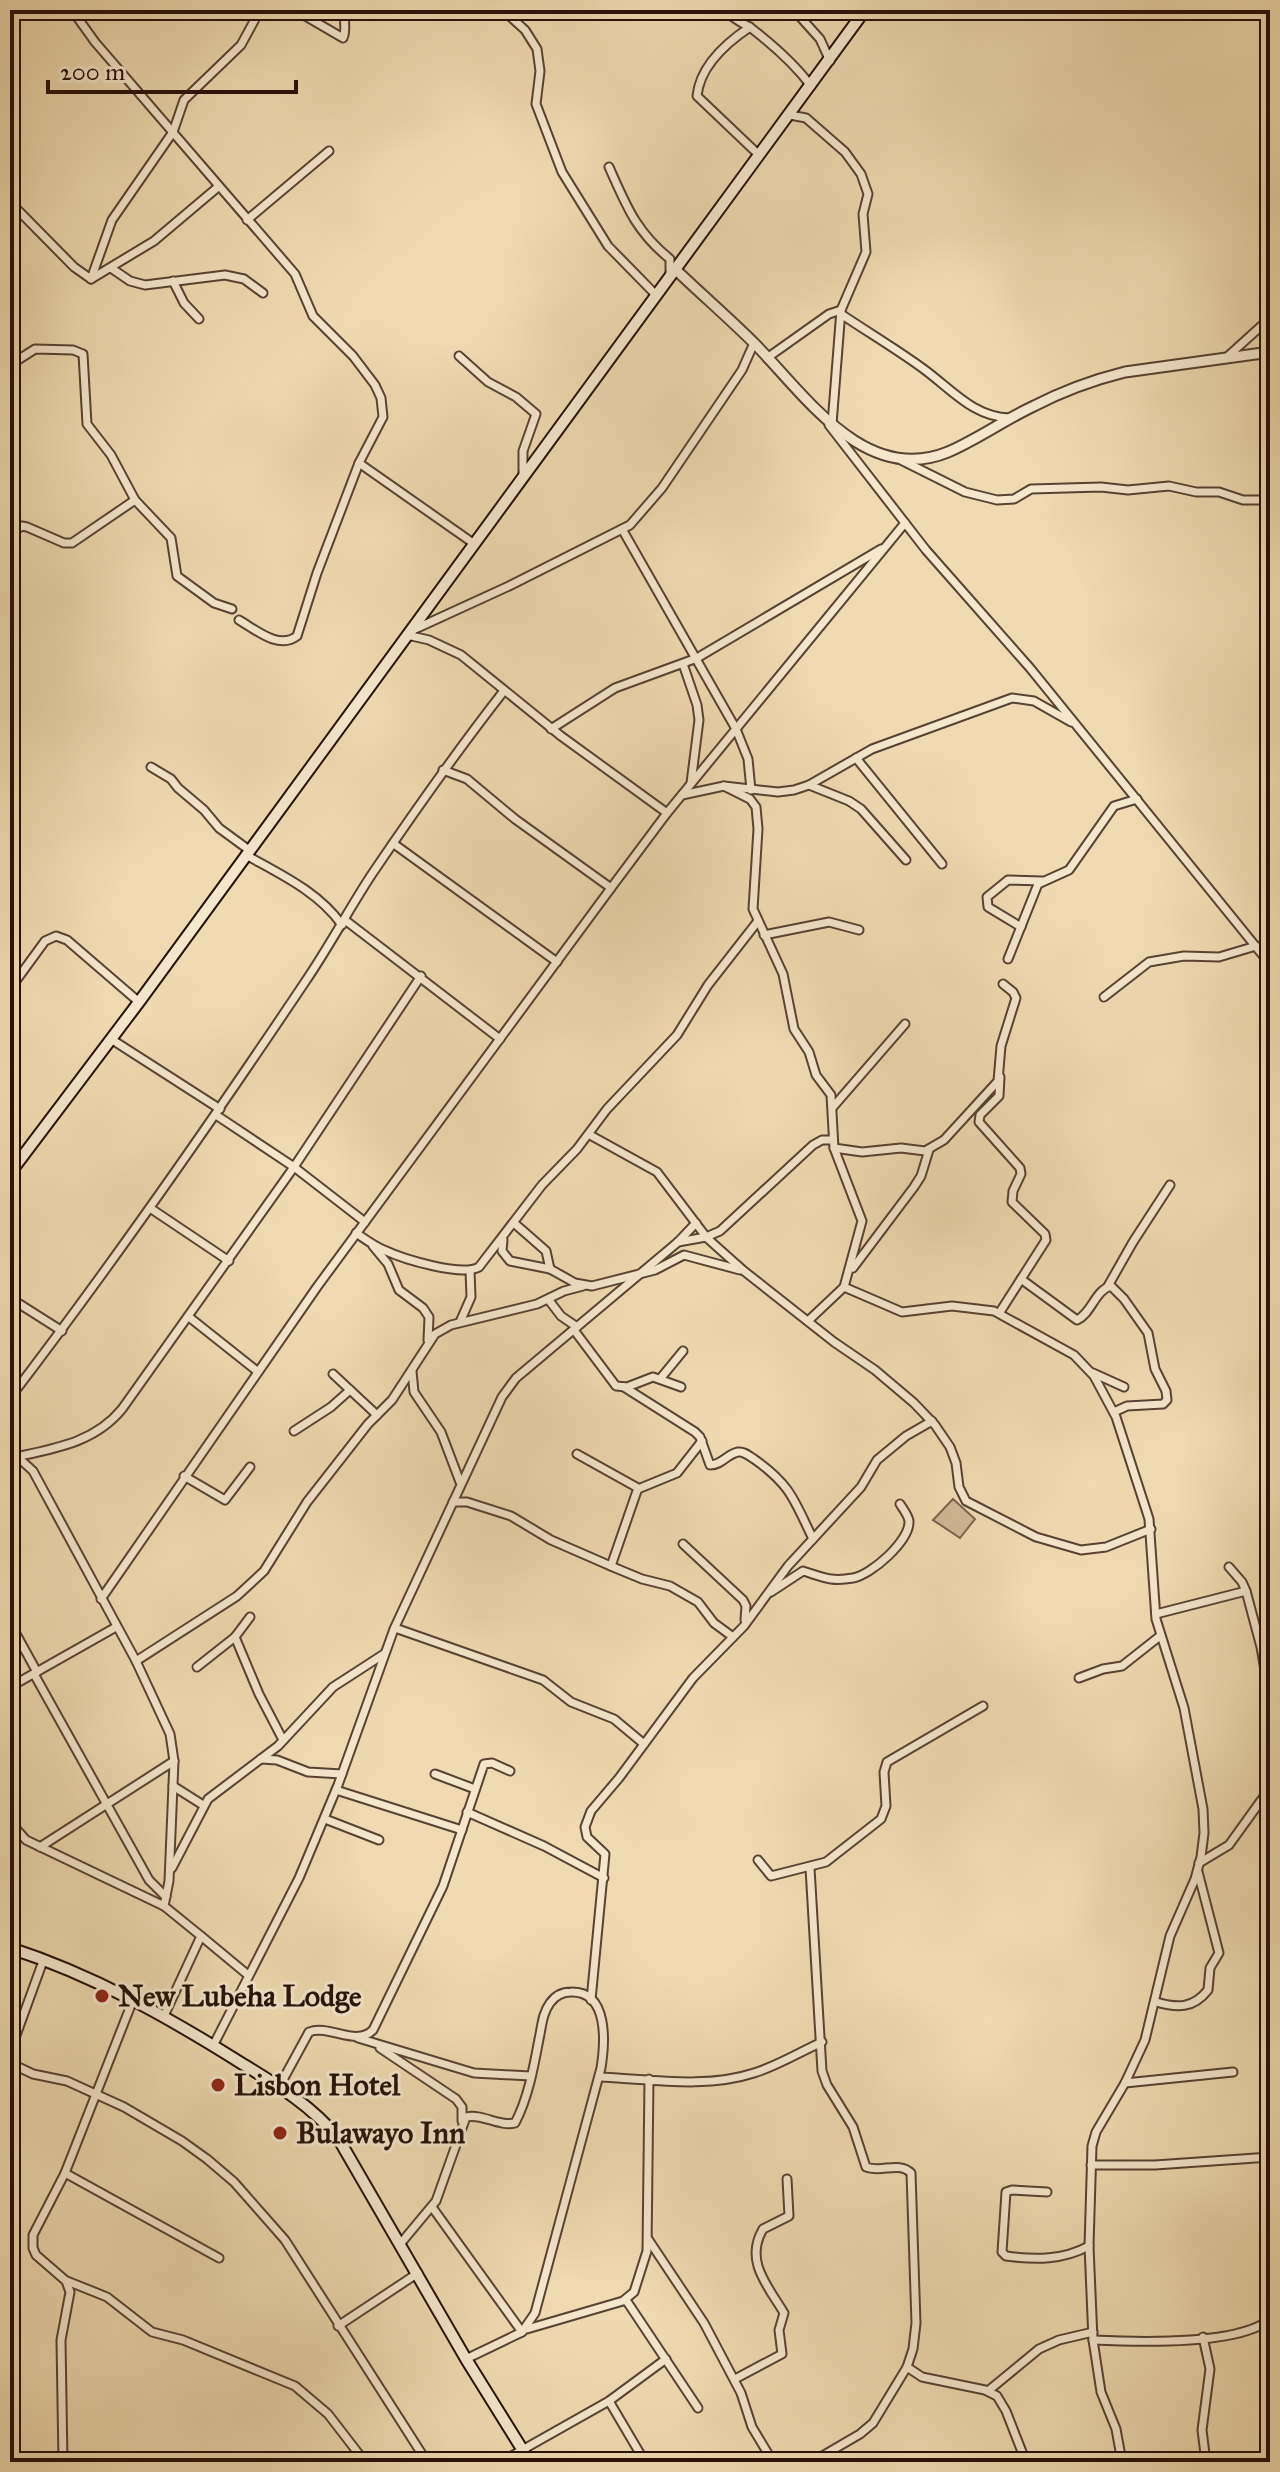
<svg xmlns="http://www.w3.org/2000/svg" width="1280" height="2472" viewBox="0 0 1280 2472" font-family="'IM FELL Great Primer',serif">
<rect width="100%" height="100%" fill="#f0dab1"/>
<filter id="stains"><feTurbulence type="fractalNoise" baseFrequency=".0025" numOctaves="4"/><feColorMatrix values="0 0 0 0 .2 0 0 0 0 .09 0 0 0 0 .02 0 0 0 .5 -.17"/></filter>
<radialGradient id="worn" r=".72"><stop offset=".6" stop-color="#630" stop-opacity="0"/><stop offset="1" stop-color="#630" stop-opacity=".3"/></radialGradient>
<path fill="#ceb894" stroke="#7a644e" stroke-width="2" d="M 953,1499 L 975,1519 L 960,1538 L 933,1520 Z"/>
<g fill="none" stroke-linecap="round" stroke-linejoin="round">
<defs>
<g id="minor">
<path d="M 72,10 L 95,42 L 295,274 L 313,316 L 353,356 L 375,385 L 381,398 L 383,417 L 359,463 L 317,573 L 297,636 C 279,650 256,630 239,620"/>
<path d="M 295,10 L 343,38 C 347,31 343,19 345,10"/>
<path d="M 503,10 L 525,30 L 537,49 L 540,71 L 536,104 L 562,172 L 608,246 L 656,295"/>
<path d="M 725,10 C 733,19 741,22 751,28 C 773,45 794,63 811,86"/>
<path d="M 794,10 L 820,39 L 830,61"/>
<path d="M 750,27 C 726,43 700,66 697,96 L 759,155"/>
<path d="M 790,115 L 806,118 L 845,152 L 861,174 L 868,194 L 863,214 L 866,252 L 841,310 L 832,424"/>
<path d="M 609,167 C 626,205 636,232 670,259 L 670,275"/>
<path d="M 10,202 L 74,267 L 91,279 L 154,241 L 218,187"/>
<path d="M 247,220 L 329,151"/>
<path d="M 111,268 L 130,281 L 145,285 L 225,275 L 244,279 L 263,293"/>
<path d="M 91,279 L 112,220 L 173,132 L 184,100 L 241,45 L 260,10"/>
<path d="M 173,281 L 184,303 L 199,319"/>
<path d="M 841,314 C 869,333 898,350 925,370 C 953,391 974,417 1010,418"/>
<path d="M 459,356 L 488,382 L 516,397 L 536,414 L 523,451 L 523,473"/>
<path d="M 1227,357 L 1270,318"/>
<path d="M 767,358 L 829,314 L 841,310"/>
<path d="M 10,365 L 35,349 L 73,350 L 83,354 L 87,424 L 111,455 L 135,500 L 171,538 L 177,576 L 214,603 L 232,609"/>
<path d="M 829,425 L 926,550 L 1030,668 L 1270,964"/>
<path d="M 901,460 L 965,492 L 997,500 L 1014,499 L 1031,489 L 1101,487 L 1128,490 L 1169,486 L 1196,492 L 1219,492 L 1243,500 L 1270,500"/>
<path d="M 359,463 L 473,543"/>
<path d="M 622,529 L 736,729 L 748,759 L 751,790"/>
<path d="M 10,534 L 22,526 L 27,527 L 64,543 L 72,543 L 135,500"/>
<path d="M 413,630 L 509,586 L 630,525 L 662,488 L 742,370 L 754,343"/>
<path d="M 407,635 L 429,640 L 461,655 L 561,736 L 667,813"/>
<path d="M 683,664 L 697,705 L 699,720 L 691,783"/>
<path d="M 551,729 L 615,688 L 697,658 L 881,549"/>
<path d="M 856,758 L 942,864"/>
<path d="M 151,767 L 171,779 L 178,788 L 204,810 L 219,828 L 249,850"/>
<path d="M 443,770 L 467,779 L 515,819 L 611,888"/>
<path d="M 809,785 L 849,801 L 861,809 L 906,860"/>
<path d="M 724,786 L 750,799 L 756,807 L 758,829 L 753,909 L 783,974 L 794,1029 L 809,1052 L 816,1075 L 831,1095 L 834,1148 L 862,1221 L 844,1287 L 808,1321"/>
<path d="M 682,795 L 724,786 L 778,792 L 794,790 L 809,785 L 872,749 L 1012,698 L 1034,701 L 1071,722"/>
<path d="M 394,844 L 557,962"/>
<path d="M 246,855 C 280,874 319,892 342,925"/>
<path d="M 345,920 L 500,1039"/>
<path d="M 1021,927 L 988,907 L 987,897 L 1008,880 L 1042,881"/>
<path d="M 764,935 L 829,922 L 859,930"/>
<path d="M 1008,959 L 1038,884 L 1069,870 L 1114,806 L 1137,799"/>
<path d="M 10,989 L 45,941 L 56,936 L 67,940 L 139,1002"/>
<path d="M 1104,997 L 1149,962 L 1184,956 L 1219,957 L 1256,946"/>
<path d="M 111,1039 L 220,1109"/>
<path d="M 1000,1077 L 999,1096 L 980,1115 L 979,1122 L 1020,1168 L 1021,1174 L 1013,1191 L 1012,1202 L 1045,1234 L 1046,1240 L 1000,1312"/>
<path d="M 833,1107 L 905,1024"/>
<path d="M 216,1115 L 294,1167 L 365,1222"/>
<path d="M 590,1135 L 657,1172 L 707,1238 L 744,1271 L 834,1342 L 875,1370 L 914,1403 L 935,1425 L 950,1447 L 956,1463 L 959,1487 L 966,1501 L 1036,1537 L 1081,1550 L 1106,1547 L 1151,1529"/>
<path d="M 834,1148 L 862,1152 L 901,1148 L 925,1151 L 944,1140 L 998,1081 L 1001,1046 L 1016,998 L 1013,992 L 1003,984"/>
<path d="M 150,1208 L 229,1261"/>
<path d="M 514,1223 L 546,1251 L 550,1269"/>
<path d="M 356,1233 C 365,1239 374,1246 384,1250 C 403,1259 462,1277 479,1267 L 542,1185 L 577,1149 L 607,1109 L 677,1035 L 708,985 L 758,921"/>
<path d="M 503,1240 L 502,1251 L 510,1261 L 550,1269 L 575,1283 L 592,1286 L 655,1270 L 684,1255 L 740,1270"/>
<path d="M 678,1242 L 706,1237 L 720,1231 L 813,1145 L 822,1140 L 833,1140"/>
<path d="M 373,1246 L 388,1264 L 399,1290 L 423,1308 L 429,1317 L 428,1340"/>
<path d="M 853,1268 L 914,1187 L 921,1176 L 929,1150"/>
<path d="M 1021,1279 L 1077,1320 C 1092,1313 1095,1290 1111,1286 L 1124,1299 L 1148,1333 L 1155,1369 L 1166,1391 L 1167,1400 L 1163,1404 L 1127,1406 L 1114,1412"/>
<path d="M 1108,1286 L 1133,1242 L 1170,1185"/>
<path d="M 844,1287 L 902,1312 L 952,1306 L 994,1311 L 1074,1355 L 1094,1376 L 1116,1417 L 1149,1519 L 1156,1619 L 1184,1708 L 1203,1809 L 1204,1833 L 1201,1857 L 1195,1879 L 1170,1936 L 1145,2040 L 1125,2083 L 1096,2132 L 1092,2146 L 1089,2246 L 1093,2340 L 1101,2392 L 1116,2429 L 1122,2462"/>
<path d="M 10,1298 L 62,1331"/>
<path d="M 548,1299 L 561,1316 L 577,1327"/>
<path d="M 189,1317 L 257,1371"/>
<path d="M 460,1322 L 471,1297 L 470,1271"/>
<path d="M 574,1330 L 616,1386 L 627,1387 L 653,1377 L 681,1387"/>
<path d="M 412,1371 L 414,1392 L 441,1432 L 460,1482"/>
<path d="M 1093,1373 L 1124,1387"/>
<path d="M 333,1374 L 377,1415"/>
<path d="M 660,1379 L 683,1351"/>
<path d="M 624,1387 L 695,1432 L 700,1437 L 710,1465 C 722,1465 727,1454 738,1452 C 744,1451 749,1456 754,1459 C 791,1485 794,1500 813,1539"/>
<path d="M 10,1398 C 113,1263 210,1124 305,982 C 329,947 349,909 372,874 C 414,812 457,751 503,692"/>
<path d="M 294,1431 L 331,1407 L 350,1390"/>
<path d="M 10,1450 L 33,1471 L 136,1661 L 170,1734 L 174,1761 L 169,1881 L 164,1906"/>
<path d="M 577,1454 L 638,1488 L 611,1566"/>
<path d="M 20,1456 C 58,1448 96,1441 122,1409 L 294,1167 L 421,976"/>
<path d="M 184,1476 L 225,1500 L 250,1467"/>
<path d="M 638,1489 L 677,1473 L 702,1441"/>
<path d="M 453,1502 L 467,1502 L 511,1516 L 551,1540 L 613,1567 L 642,1579 L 670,1586 L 698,1602 L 714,1623 L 733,1637"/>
<path d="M 683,1544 L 743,1600 L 746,1606 L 745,1620"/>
<path d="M 1229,1567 L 1242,1582 L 1246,1591 L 1261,1647 L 1270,1700"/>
<path d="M 771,1592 L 803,1571 C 823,1577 830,1582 853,1578 C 871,1575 910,1541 909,1521 C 908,1515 903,1509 900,1504"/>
<path d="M 101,1599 L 317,1287 L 611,888 L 667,813 L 905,523"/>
<path d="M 1156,1614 L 1246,1591"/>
<path d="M 250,1617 L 235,1637 L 259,1694 L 283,1740"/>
<path d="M 10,1623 L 37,1672"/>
<path d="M 395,1628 L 543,1680 L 571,1702 L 614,1719 L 644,1744"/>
<path d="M 136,1661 L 237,1596 L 264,1571 L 307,1502 L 368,1424 L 392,1400 L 435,1334 L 451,1325 L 537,1304 L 564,1291 L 583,1286"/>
<path d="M 197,1667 L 235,1637"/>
<path d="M 34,1674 L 149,1880 L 166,1897"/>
<path d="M 1079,1678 L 1103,1669 L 1122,1666 L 1160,1636"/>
<path d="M 10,1687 L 116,1627"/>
<path d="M 261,1759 L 277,1760 L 308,1772 L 342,1774"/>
<path d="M 435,1774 L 475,1789"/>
<path d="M 173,1786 L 203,1805"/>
<path d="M 336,1790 L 462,1830"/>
<path d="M 467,1812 L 544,1846 L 604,1878"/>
<path d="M 325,1819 L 379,1840"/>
<path d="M 10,1822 L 26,1840 L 164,1906 L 201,1936 L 164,2016"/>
<path d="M 40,1847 L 174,1761"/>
<path d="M 758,1860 L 771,1876 L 826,1862 L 881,1819 L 886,1806 L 884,1772 L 887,1762 L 983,1706"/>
<path d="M 1199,1863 L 1229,1845 L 1270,1788"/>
<path d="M 172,1868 L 208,1799 L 278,1746 L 333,1687 L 384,1654"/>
<path d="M 810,1868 L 822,2071 L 827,2085 L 853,2127 L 866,2167 C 881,2173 899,2161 911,2173 L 916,2323 L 913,2349 L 907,2367 L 873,2423 L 860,2434 L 812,2462"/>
<path d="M 201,1936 L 248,1975"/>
<path d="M 591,2000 L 605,1854 L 587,1837 L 585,1827 L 591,1811 L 619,1778 L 693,1678 L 744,1626 L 788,1566 L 861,1487 L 877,1460 L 906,1436 L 932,1421"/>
<path d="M 1156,2002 C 1177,2008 1193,2009 1208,1990 L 1210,1968 L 1219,1953 L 1198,1872"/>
<path d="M 358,2038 L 474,2073 L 530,2076"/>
<path d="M 213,2046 L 299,1878 L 338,1785 L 394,1629 L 502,1397 L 516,1378 L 678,1242 L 696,1223"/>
<path d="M 380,2048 L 456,2099 L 462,2107 L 462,2121"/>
<path d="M 10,2052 L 43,1961"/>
<path d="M 10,2063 L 33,2074 L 67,2081 L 124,2107 L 182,2141 L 207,2159 L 234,2182 L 285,2240 L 427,2462"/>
<path d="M 599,2077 C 650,2079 705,2089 754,2073 C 777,2066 800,2052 822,2042"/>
<path d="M 1125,2083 L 1233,2072"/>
<path d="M 279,2087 L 309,2032 C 329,2024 356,2047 373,2030 L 443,1886 L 484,1764 L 492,1763 L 510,1771"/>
<path d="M 1091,2165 L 1155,2165 L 1270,2157"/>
<path d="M 65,2173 L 219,2258"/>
<path d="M 1047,2192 L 1012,2190 L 1006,2192 L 1002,2252 L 1006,2256 C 1036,2260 1063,2260 1089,2246"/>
<path d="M 432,2207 L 522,2332"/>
<path d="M 648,2239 L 704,2323 L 741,2393 L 752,2427 L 773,2462"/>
<path d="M 401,2243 L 436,2201 L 466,2117 C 482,2113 499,2127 515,2123 C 528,2099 534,2066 539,2039 C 542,2026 542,2014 550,2003 C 555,1996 562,1992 571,1992 C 609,1991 605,2043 601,2068 L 535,2313 L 522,2332 L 466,2359"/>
<path d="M 67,2281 L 107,2297 L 152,2332 L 183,2340 L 295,2386 L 328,2414 L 365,2462"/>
<path d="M 626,2300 L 698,2408"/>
<path d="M 338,2326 L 418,2273"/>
<path d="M 527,2329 L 623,2301 L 634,2292 L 647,2251 L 649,2079"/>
<path d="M 1203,2337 L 1210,2369 L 1202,2430 L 1206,2462"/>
<path d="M 1093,2340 C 1135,2342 1239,2346 1270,2319"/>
<path d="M 907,2367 L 922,2377 L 985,2390 L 997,2396 L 1006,2411 L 1026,2462"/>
<path d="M 735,2379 L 782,2354 L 779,2330 L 784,2313 C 768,2286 744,2261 763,2229 L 789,2216 L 787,2179"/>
<path d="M 988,2391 L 1039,2349 L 1059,2340 L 1093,2332"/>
<path d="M 609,2401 L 645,2462"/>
<path d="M 63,2462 L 61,2340 L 70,2292 L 66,2281 L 36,2255 L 33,2248 L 33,2235 L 65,2173 L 133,2000"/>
<path d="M 501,2462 L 609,2401 L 666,2359"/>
</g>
<path id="tertiary" d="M 675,269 C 701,294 729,318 755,344 C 805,395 865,486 948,452 C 978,439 1004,420 1034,406 C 1063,391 1093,380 1125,372 L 1270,352"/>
<g id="secondary">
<path d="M 10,1173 L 139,1002 L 865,10"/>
<path d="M 10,1948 C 93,1975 168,2017 241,2063 C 277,2085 311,2105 338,2138 L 466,2359 L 530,2462"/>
</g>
</defs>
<use href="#minor" stroke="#584232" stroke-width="11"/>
<use href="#tertiary" stroke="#584232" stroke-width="13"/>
<use href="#secondary" stroke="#261008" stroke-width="14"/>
<use href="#minor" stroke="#f5e7cc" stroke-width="7"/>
<use href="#tertiary" stroke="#f5e7cc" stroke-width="9"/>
<use href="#secondary" stroke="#f5e7cc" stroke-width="10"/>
</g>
<g fill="#8f2418" stroke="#f5e7cc" stroke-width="3">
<circle cx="102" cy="1996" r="8"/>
<circle cx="218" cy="2085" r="8"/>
<circle cx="280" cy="2133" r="8"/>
</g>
<g text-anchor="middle" stroke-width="6" stroke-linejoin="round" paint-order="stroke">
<g font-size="30" font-weight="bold" fill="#261008" stroke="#f5e7cc" text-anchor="start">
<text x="118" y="2006">New Lubeha Lodge</text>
<text x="234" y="2095">Lisbon Hotel</text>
<text x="296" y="2143">Bulawayo Inn</text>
</g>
</g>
<rect width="1280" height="2472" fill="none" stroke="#f0dab1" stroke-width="40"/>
<rect x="12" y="12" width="1256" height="2448" fill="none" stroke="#261008" stroke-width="4"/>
<rect x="20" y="20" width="1240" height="2432" fill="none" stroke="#261008" stroke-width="2"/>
<path d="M48 80v12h248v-12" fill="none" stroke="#261008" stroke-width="4"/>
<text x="60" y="80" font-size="24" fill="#261008" stroke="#f5e7cc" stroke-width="6" paint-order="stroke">200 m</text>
<rect width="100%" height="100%" filter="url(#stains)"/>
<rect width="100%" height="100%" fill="url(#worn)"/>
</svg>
